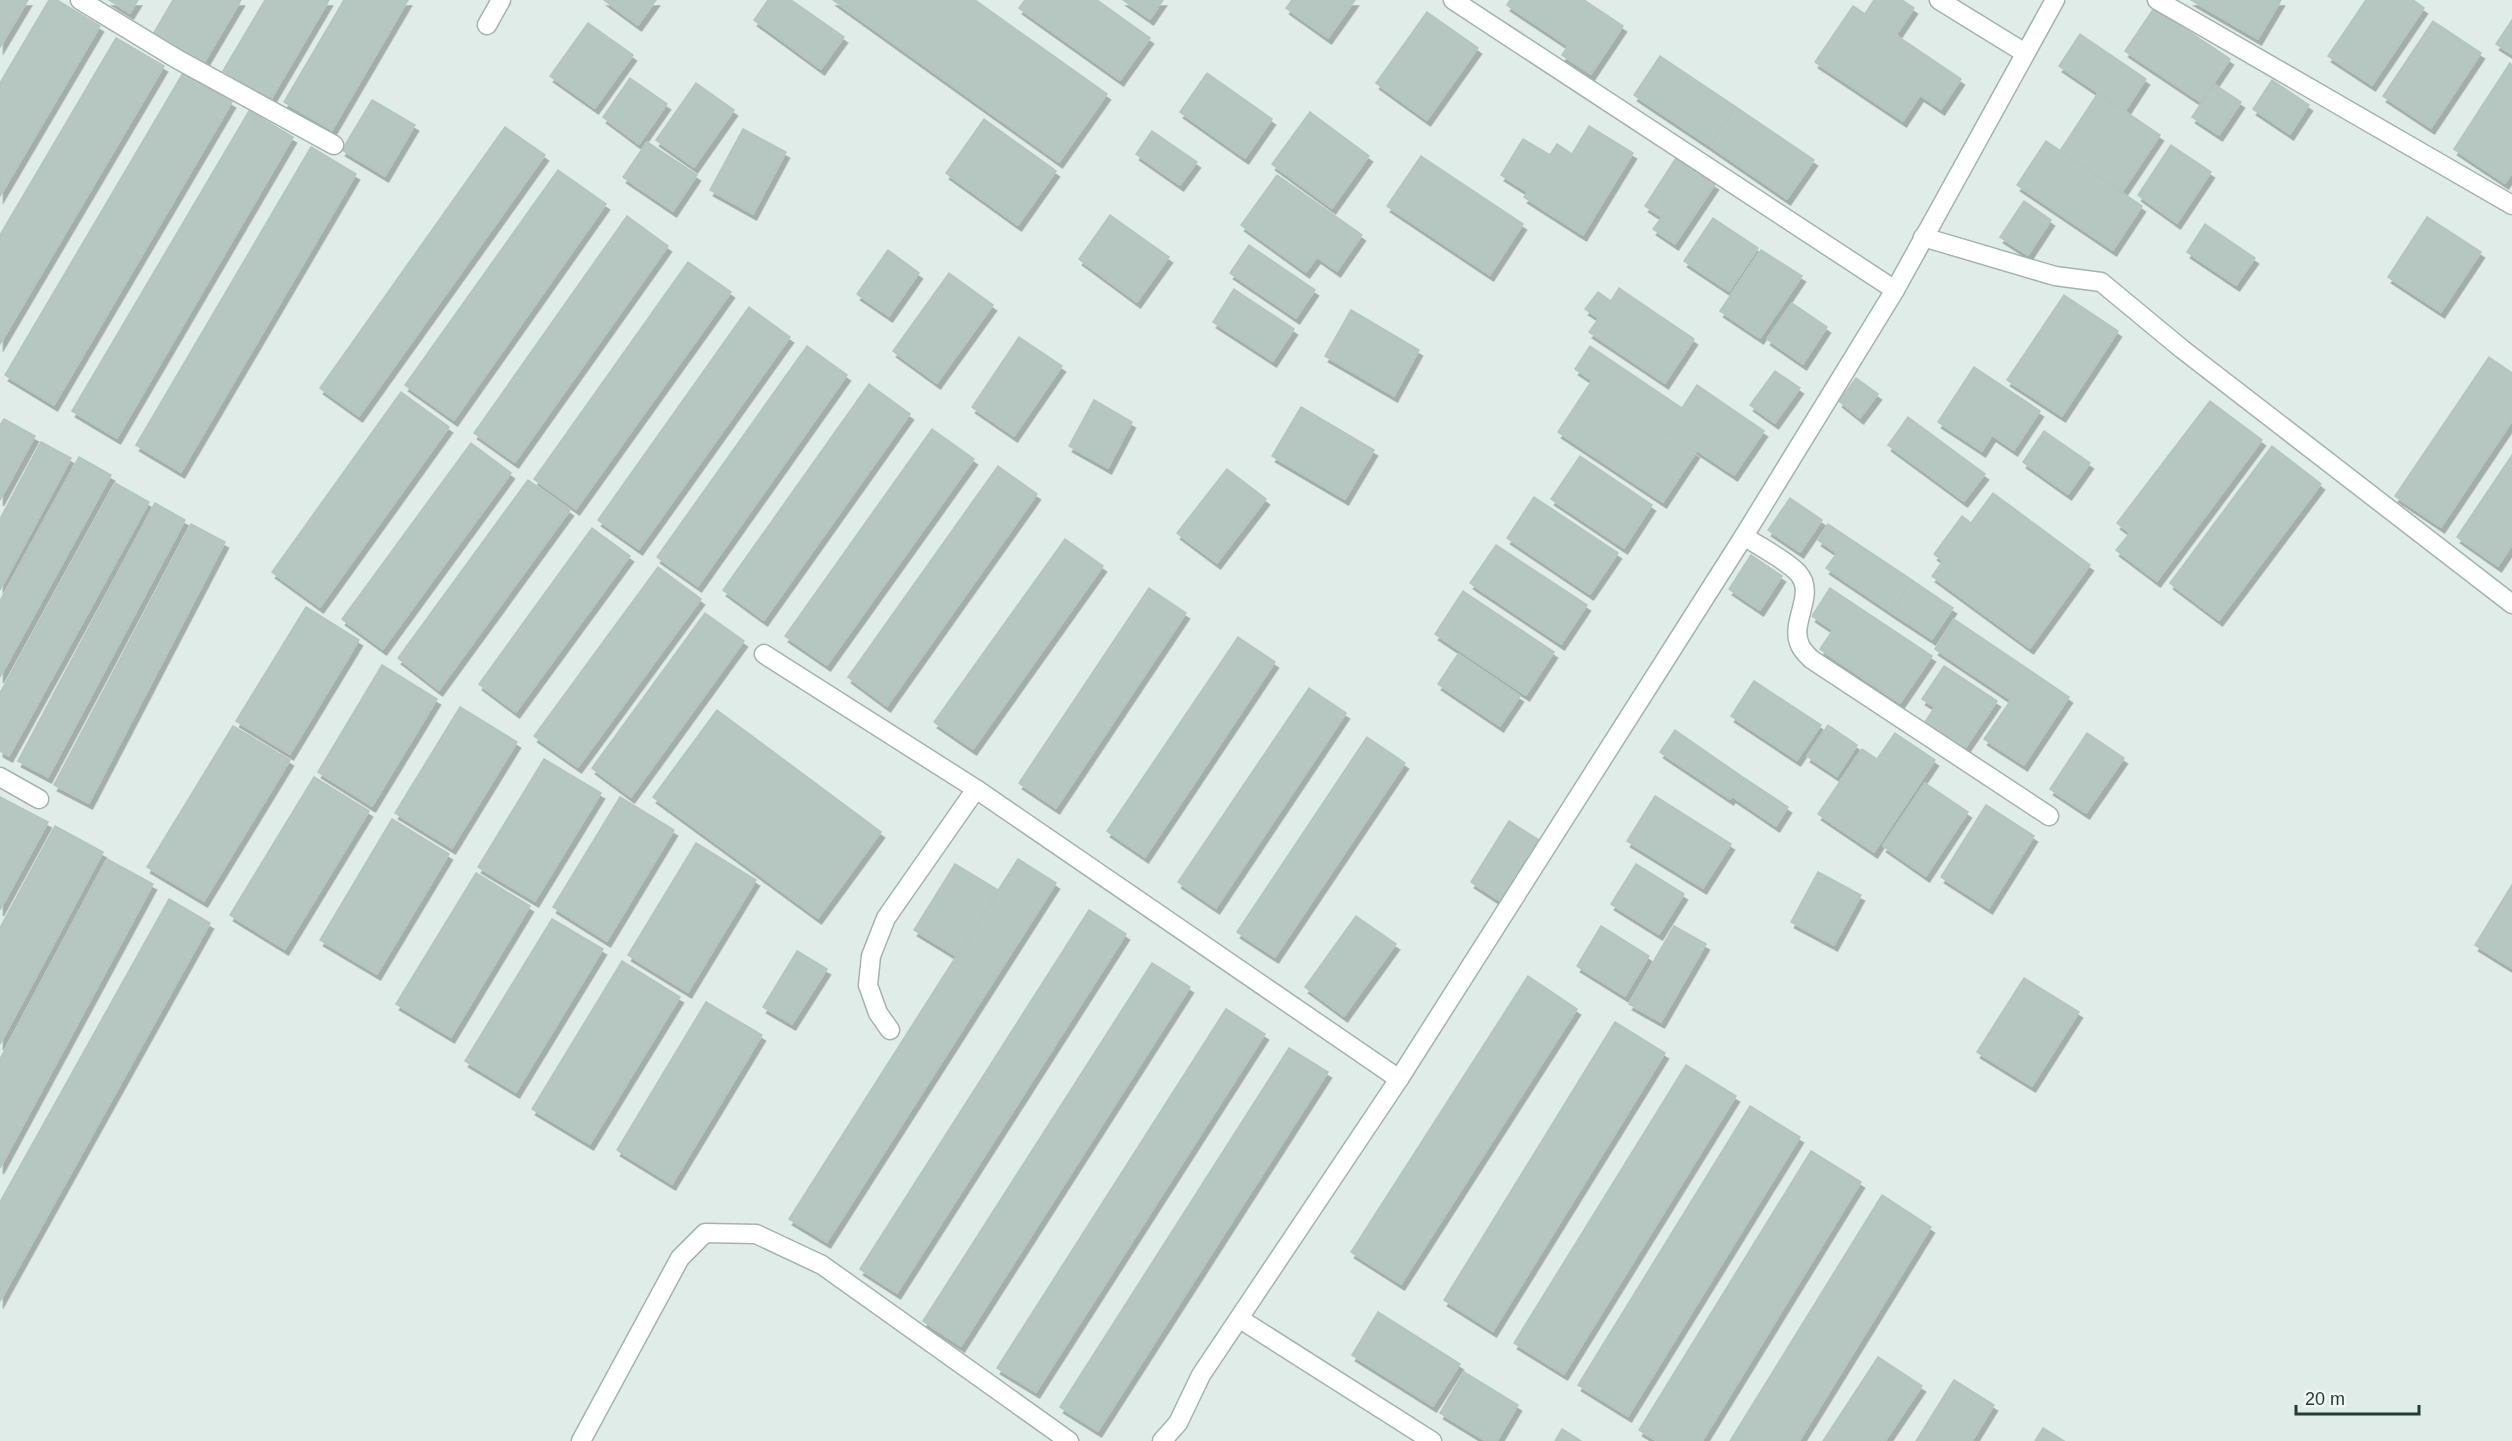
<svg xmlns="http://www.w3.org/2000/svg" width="2512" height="1441" viewBox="0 0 2512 1441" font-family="Arial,sans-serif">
<defs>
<filter id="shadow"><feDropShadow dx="3.5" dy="6" stdDeviation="0" flood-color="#0004"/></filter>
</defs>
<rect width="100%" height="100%" fill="#e0ece7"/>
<g fill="#b5c7c0" stroke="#b2c6be" stroke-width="1.5" filter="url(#shadow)">
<path d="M 0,0 L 28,0 L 0,47 Z"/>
<path d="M 49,0 L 57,0 L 100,26 L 0,196 L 0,83 Z"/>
<path d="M 109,0 L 138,0 L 130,13 Z"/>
<path d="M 173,0 L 241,0 L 202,66 L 152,36 Z"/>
<path d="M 265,0 L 329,0 L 271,99 L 223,71 Z"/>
<path d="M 344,0 L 408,0 L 332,130 L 284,102 Z"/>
<path d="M 604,0 L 656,0 L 638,25 Z"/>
<path d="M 768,0 L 791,0 L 844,37 L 821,69 L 754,20 Z"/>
<path d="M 833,0 L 975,0 L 1107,94 L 1059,162 Z"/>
<path d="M 1025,0 L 1097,0 L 1150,38 L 1120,80 L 1019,8 Z"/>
<path d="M 1123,0 L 1163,0 L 1150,19 Z"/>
<path d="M 1292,0 L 1355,0 L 1328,38 L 1286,8 Z"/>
<path d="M 1510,0 L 1584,0 L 1623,26 L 1591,74 L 1562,55 L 1568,46 L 1507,5 Z"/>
<path d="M 1874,0 L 1902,0 L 1914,8 L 1896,35 L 1961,79 L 1941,109 L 1920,95 L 1903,121 L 1815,62 L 1853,6 L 1865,14 Z"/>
<path d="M 2191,0 L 2281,0 L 2258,39 Z"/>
<path d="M 2366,0 L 2413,0 L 2424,8 L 2372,85 L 2328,56 Z"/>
<path d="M 2154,8 L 2230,59 L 2201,102 L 2125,51 Z"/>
<path d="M 1427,12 L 1478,48 L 1427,120 L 1376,83 Z"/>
<path d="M 2512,20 L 2512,54 L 2496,44 Z"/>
<path d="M 2433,21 L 2481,53 L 2431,128 L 2383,96 Z"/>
<path d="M 588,23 L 633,55 L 595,108 L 550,76 Z"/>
<path d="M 2080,34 L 2146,79 L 2125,111 L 2059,66 Z"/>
<path d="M 116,38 L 164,66 L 0,344 L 0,235 Z"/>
<path d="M 1660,56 L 1736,107 L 1710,146 L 1634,95 Z"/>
<path d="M 2510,63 L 2512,65 L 2512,173 L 2505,183 L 2454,149 Z"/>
<path d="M 183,73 L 232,102 L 54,405 L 5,375 Z"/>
<path d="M 1207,73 L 1272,119 L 1245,158 L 1180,112 Z"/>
<path d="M 630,78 L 667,104 L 639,144 L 603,117 Z"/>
<path d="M 2272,80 L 2309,105 L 2290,134 L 2253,109 Z"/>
<path d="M 696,83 L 734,110 L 694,167 L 656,140 Z"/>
<path d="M 2214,84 L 2241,102 L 2219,135 L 2192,117 Z"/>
<path d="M 2098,93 L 2160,135 L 2122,192 L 2060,151 Z"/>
<path d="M 372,100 L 415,125 L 385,176 L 342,150 Z"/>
<path d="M 1736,107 L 1814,160 L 1787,199 L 1710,146 Z"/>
<path d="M 249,111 L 293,137 L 117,438 L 72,411 Z"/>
<path d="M 1310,112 L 1369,156 L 1332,208 L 1272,164 Z"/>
<path d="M 984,119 L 1056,171 L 1018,225 L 946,173 Z"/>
<path d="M 1589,126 L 1633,153 L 1583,235 L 1524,197 L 1528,192 L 1501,175 L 1523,139 L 1550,155 L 1557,144 L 1572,154 Z"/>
<path d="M 505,127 L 545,155 L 359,416 L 320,388 Z"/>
<path d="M 743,129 L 786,152 L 753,214 L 710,190 Z"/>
<path d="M 1152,131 L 1197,162 L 1180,185 L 1136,154 Z"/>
<path d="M 2046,141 L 2142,206 L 2113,250 L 2017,185 Z"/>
<path d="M 647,142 L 697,175 L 673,211 L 623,177 Z"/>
<path d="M 2171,145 L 2211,172 L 2177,223 L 2138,195 Z"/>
<path d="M 311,147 L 356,174 L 181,472 L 136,445 Z"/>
<path d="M 1421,156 L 1523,224 L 1490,275 L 1387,206 Z"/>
<path d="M 1676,158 L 1715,184 L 1675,244 L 1653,229 L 1662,217 L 1645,206 Z"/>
<path d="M 558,170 L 606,204 L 454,420 L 405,385 Z"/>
<path d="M 1277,175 L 1362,235 L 1337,271 L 1317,257 L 1306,272 L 1241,225 Z"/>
<path d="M 2024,201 L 2051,220 L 2028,255 L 2000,237 Z"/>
<path d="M 1110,215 L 1169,257 L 1137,302 L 1079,259 Z"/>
<path d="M 627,216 L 668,246 L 515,462 L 474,433 Z"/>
<path d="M 2427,217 L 2481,252 L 2441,312 L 2388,277 Z"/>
<path d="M 1713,218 L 1758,248 L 1729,291 L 1684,261 Z"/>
<path d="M 2205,224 L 2255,258 L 2236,285 L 2187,252 Z"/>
<path d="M 1249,245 L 1315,290 L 1296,318 L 1230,273 Z"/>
<path d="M 888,250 L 919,273 L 889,316 L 857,294 Z"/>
<path d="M 1761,250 L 1802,276 L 1760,338 L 1720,311 Z"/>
<path d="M 688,262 L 731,292 L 576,509 L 534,479 Z"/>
<path d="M 949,273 L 993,305 L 937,383 L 893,351 Z"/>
<path d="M 1619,288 L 1694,339 L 1665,383 L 1589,332 L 1599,318 L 1585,309 L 1598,292 L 1611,301 Z"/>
<path d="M 1234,289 L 1294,329 L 1273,361 L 1213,322 Z"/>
<path d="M 2064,295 L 2118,331 L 2062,416 L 2007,380 Z"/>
<path d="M 1792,303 L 1827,327 L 1803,364 L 1767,339 Z"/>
<path d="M 749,307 L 790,337 L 639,549 L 598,520 Z"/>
<path d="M 1351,310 L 1419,350 L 1394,396 L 1325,356 Z"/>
<path d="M 1019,337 L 1062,366 L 1014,436 L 972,407 Z"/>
<path d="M 807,346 L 847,375 L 698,586 L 657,557 Z"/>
<path d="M 1590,346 L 1682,408 L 1697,385 L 1764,431 L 1734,475 L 1575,369 Z"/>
<path d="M 2489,357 L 2512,373 L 2512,421 L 2441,527 L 2395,496 Z"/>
<path d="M 1974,367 L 2040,411 L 2014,450 L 1992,435 L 1982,451 L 1938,422 Z"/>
<path d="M 1775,371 L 1800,388 L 1775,423 L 1750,405 Z"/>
<path d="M 1856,378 L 1878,394 L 1860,418 L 1839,401 Z"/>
<path d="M 1591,382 L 1696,452 L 1663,502 L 1558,432 Z"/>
<path d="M 869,384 L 910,414 L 764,620 L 723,590 Z"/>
<path d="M 401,392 L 449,427 L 320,607 L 272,572 Z"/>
<path d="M 1094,400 L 1132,422 L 1108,468 L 1069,446 Z"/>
<path d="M 2210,401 L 2262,440 L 2157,581 L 2116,550 L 2130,533 L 2117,523 Z"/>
<path d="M 1301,407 L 1374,450 L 1345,499 L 1272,456 Z"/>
<path d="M 1908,417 L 1985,474 L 1964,501 L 1888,445 Z"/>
<path d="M 4,419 L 35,436 L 0,500 L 0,425 Z"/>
<path d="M 932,429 L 974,459 L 827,665 L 785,636 Z"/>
<path d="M 2044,431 L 2090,463 L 2068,494 L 2023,462 Z"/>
<path d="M 41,442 L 71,458 L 0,590 L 0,519 Z"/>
<path d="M 471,443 L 511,473 L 383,649 L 342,619 Z"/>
<path d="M 2272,446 L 2321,484 L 2219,620 L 2170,583 Z"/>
<path d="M 2512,455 L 2512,545 L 2498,566 L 2457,537 Z"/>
<path d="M 1580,456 L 1652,505 L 1624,548 L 1551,499 Z"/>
<path d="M 79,457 L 111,475 L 0,677 L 0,601 Z"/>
<path d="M 998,466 L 1037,494 L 887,706 L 848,677 Z"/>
<path d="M 1227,469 L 1266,499 L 1217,563 L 1177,533 Z"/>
<path d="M 528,480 L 570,510 L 439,690 L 398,658 Z"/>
<path d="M 115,483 L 149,502 L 9,756 L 0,751 L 0,693 Z"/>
<path d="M 1993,493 L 2090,565 L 2030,648 L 1932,576 L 1943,561 L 1934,554 L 1962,516 L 1971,523 Z"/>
<path d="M 1534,497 L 1618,553 L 1590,594 L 1507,538 Z"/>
<path d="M 1790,498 L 1822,520 L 1800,552 L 1768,530 Z"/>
<path d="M 155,503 L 185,520 L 48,777 L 18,761 Z"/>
<path d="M 191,524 L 225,542 L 89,803 L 54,785 Z"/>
<path d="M 1828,524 L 1912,580 L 1891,612 L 1826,568 L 1837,553 L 1818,540 Z"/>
<path d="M 592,528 L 630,556 L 516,712 L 479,684 Z"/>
<path d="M 1065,539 L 1103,566 L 973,749 L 934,722 Z"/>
<path d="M 1496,545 L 1587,605 L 1561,644 L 1470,583 Z"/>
<path d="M 1751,555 L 1782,576 L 1760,610 L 1729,589 Z"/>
<path d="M 658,567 L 701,599 L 578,767 L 534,736 Z"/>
<path d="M 1912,580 L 1953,608 L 1932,639 L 1891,612 Z"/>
<path d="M 1149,588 L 1186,613 L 1056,808 L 1019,783 Z"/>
<path d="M 1830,588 L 1932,656 L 1900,703 L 1820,649 L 1833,630 L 1812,616 Z"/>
<path d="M 1463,591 L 1554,652 L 1526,695 L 1435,634 Z"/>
<path d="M 306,607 L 359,640 L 290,754 L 236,721 Z"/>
<path d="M 705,613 L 744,641 L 631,797 L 592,768 Z"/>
<path d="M 1954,619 L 2069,697 L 2024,765 L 1984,739 L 2011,700 L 1935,649 Z"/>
<path d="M 1238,637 L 1275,662 L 1145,857 L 1107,831 Z"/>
<path d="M 1458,654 L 1520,696 L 1500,726 L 1438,684 Z"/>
<path d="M 382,665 L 437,699 L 372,806 L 318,772 Z"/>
<path d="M 1944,666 L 1997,701 L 1965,748 L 1925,722 L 1935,707 L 1922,699 Z"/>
<path d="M 1754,681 L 1821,725 L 1797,760 L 1731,716 Z"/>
<path d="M 1309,688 L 1346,713 L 1216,908 L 1178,882 Z"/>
<path d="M 460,707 L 517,742 L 452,848 L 395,813 Z"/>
<path d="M 717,710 L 881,832 L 818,918 L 653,797 Z"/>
<path d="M 1828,725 L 1857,745 L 1837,776 L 1807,756 Z"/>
<path d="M 233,726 L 290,760 L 204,901 L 147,867 Z"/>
<path d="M 1675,730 L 1744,778 L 1730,799 L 1660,752 Z"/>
<path d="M 1895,733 L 1935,760 L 1874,852 L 1818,814 L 1862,749 L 1877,759 Z"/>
<path d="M 2087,733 L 2124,758 L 2086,813 L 2050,789 Z"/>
<path d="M 1367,737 L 1405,763 L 1275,957 L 1237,932 Z"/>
<path d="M 544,759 L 601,793 L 535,901 L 478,867 Z"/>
<path d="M 314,777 L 369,811 L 285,949 L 230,915 Z"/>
<path d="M 1744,778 L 1788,807 L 1776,826 L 1732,796 Z"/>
<path d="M 1925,783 L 1968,812 L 1926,876 L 1883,846 Z"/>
<path d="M 1655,796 L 1731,844 L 1703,888 L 1627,841 Z"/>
<path d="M 0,797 L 48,822 L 0,910 Z"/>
<path d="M 620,797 L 674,830 L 607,941 L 553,907 Z"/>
<path d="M 1986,805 L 2034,836 L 1989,908 L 1941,877 Z"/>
<path d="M 392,819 L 449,854 L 377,974 L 320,940 Z"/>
<path d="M 1509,821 L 1539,840 L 1500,901 L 1471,882 Z"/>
<path d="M 55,826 L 103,852 L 0,1044 L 0,928 Z"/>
<path d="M 696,843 L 756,880 L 688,992 L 628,955 Z"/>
<path d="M 107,859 L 153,884 L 0,1168 L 0,1059 Z"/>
<path d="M 1018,859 L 1056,883 L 827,1242 L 789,1219 Z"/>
<path d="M 955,864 L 998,890 L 958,957 L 914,930 Z"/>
<path d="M 1636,864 L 1684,894 L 1659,934 L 1611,904 Z"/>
<path d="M 1818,872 L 1861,895 L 1834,945 L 1791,922 Z"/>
<path d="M 476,873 L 530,906 L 451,1037 L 396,1004 Z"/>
<path d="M 2512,885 L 2512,968 L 2475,945 Z"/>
<path d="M 169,899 L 210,923 L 0,1301 L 0,1202 Z"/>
<path d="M 1089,910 L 1126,934 L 897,1293 L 860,1269 Z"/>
<path d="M 1356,916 L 1396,944 L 1344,1016 L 1305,987 Z"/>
<path d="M 552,919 L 603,949 L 516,1092 L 465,1061 Z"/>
<path d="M 1601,926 L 1649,956 L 1625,996 L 1577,966 Z"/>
<path d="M 1674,926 L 1706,944 L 1661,1022 L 1629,1004 Z"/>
<path d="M 797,951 L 827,969 L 792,1024 L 763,1007 Z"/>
<path d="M 622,961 L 680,997 L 590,1144 L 532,1109 Z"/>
<path d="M 1152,963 L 1190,987 L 961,1346 L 923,1321 Z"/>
<path d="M 1528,976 L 1577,1009 L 1401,1284 L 1351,1252 Z"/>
<path d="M 2024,978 L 2079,1012 L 2032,1086 L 1977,1052 Z"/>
<path d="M 706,1002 L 762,1035 L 672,1184 L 617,1150 Z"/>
<path d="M 1226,1009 L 1265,1034 L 1036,1392 L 997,1368 Z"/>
<path d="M 1615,1022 L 1665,1053 L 1493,1331 L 1444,1300 Z"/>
<path d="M 1289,1048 L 1328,1072 L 1098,1431 L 1060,1407 Z"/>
<path d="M 1686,1065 L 1736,1096 L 1564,1374 L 1514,1343 Z"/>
<path d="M 1750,1106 L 1800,1137 L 1628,1416 L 1578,1385 Z"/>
<path d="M 1811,1151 L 1861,1182 L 1702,1441 L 1657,1441 L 1639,1430 Z"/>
<path d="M 1882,1195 L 1931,1227 L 1799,1441 L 1730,1441 Z"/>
<path d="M 1378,1312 L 1460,1364 L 1433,1406 L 1352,1355 Z"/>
<path d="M 1878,1357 L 1922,1386 L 1885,1441 L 1823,1441 Z"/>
<path d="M 1464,1372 L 1518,1405 L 1497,1441 L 1486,1441 L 1440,1413 Z"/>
<path d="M 1954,1380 L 1994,1405 L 1972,1441 L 1916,1441 Z"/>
<path d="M 2043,1428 L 2064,1441 L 2035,1441 Z"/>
<path d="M 1562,1429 L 1581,1441 L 1555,1441 Z"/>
</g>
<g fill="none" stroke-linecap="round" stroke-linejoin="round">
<defs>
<g id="lane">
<path d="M 80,0 L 177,59 L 334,145"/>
<path d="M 1923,237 L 2055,276 L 2101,282 L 2182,349 L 2512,604"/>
<path d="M 764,654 L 976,789 L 1399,1079"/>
<path d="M 0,777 L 39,799"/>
<path d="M 890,1030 L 878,1013 L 868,985 L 871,956 L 886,918 L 976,789"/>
<path d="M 1240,1319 L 1432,1441"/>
</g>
<g id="street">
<path d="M 1453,0 L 1895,290"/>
<path d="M 1939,0 L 2025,53"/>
<path d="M 2157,0 L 2512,205"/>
<path d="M 487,25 L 501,0"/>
<path d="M 1744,536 C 1758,546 1788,561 1798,573 C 1817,594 1789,622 1800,645 C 1802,650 1807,655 1811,659 L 2049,816"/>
<path d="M 581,1441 L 680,1258 L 705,1233 L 756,1234 L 822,1265 L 1069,1441"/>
<path d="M 1162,1441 L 1178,1423 L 1201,1375 L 1399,1079 L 1744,536 L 1895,290 L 2055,0"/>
</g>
</defs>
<use href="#lane" stroke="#a3b4ae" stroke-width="21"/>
<use href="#street" stroke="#a3b4ae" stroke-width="21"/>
<use href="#lane" stroke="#fff" stroke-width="18"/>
<use href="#street" stroke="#fff" stroke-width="18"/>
</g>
<path d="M2296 1405v9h123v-9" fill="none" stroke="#203d36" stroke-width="3"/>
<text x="2305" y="1405" font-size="18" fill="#203d36" stroke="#f1f8f5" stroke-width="4.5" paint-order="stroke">20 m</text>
</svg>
